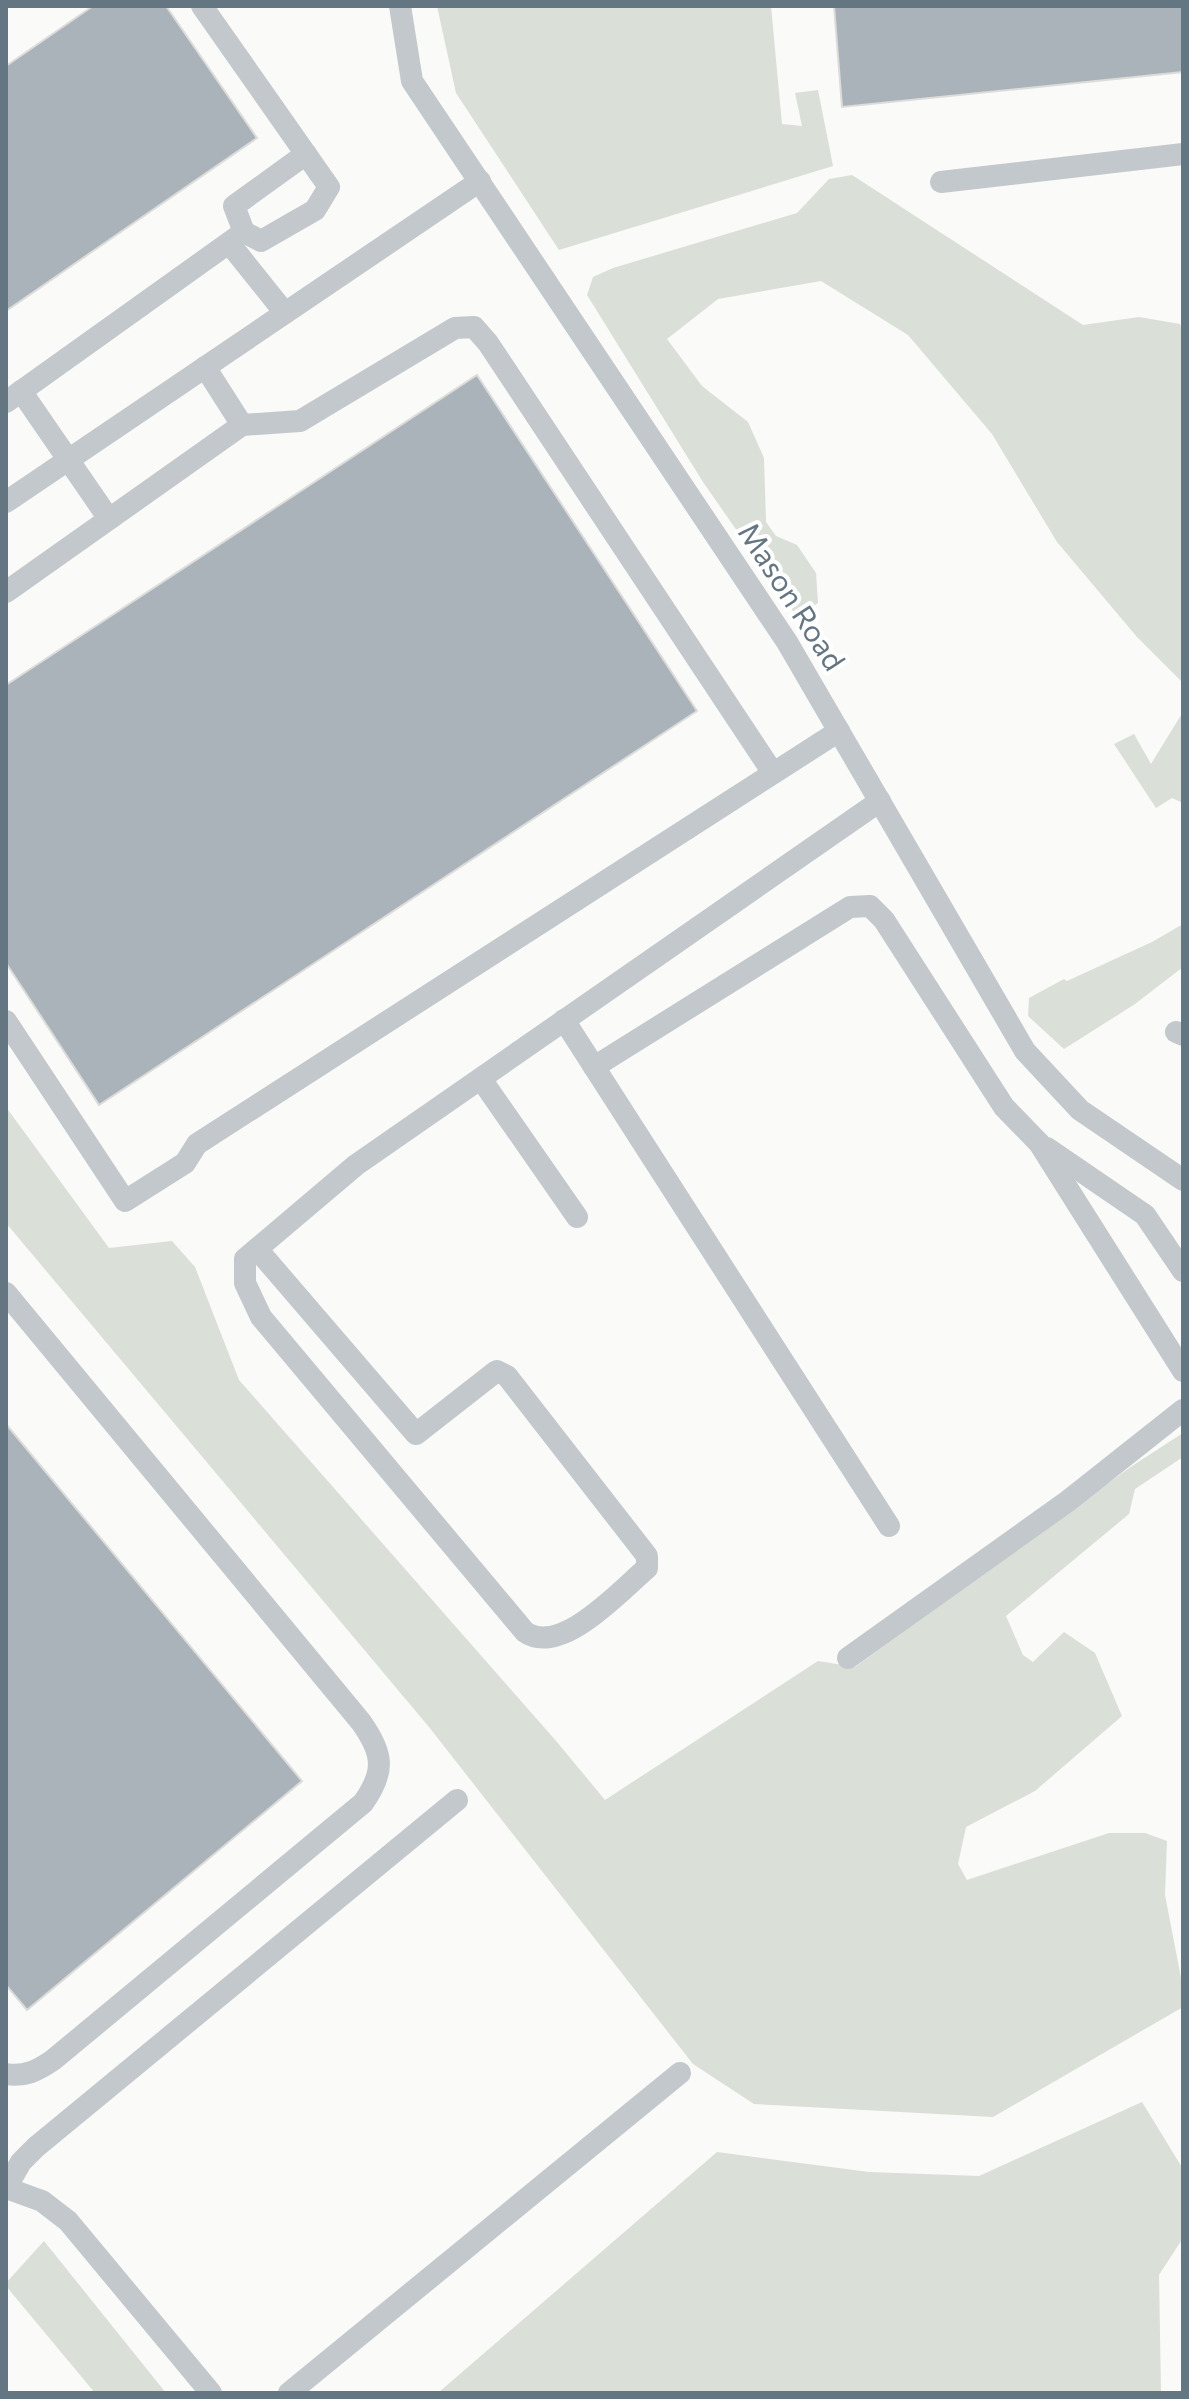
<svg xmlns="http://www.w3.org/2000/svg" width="1189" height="2399" viewBox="0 0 1189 2399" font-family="Commissioner,sans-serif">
<rect width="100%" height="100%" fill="#fafaf8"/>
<g fill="#dadfd7">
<path d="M 437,6 L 771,6 L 782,124 L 802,126 L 795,93 L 818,90 L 833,166 L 559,250 L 456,93 Z"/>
<path d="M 852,175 L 1083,325 L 1139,317 L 1180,324 L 1183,332 L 1183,683 L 1137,637 L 1057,542 L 992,434 L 908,335 L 821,281 L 718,299 L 667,339 L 702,386 L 748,422 L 764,458 L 766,522 L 776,536 L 797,545 L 816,573 L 818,603 L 797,617 L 703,482 L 587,295 L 593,277 L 613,268 L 797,213 L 829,179 Z"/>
<path d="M 1183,712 L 1183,803 L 1172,798 L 1156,808 L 1114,744 L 1134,734 L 1151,764 Z"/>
<path d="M 1183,924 L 1183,967 L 1135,1004 L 1064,1049 L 1028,1016 L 1029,998 L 1064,979 L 1067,981 L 1152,942 Z"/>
<path d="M 6,1107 L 109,1248 L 172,1241 L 195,1267 L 239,1380 L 557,1742 L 605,1800 L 818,1661 L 855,1667 L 1132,1466 L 1183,1433 L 1183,1457 L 1135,1489 L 1129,1514 L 1006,1616 L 1023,1655 L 1033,1662 L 1064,1632 L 1095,1653 L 1122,1716 L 1035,1791 L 966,1827 L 958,1864 L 967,1880 L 1109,1833 L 1145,1833 L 1167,1841 L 1165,1895 L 1183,1988 L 1183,2007 L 993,2117 L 754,2104 L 693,2064 L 429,1727 L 6,1223 Z"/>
<path d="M 1142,2102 L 1183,2169 L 1183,2238 L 1159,2275 L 1161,2393 L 438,2393 L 717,2152 L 869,2172 L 979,2176 Z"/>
<path d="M 44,2241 L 166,2393 L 95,2393 L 6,2286 L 6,2283 Z"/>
</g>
<g fill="#aab3b9" stroke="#dcdcda" stroke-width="2">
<path d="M 93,6 L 166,6 L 257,138 L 6,311 L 6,66 Z"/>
<path d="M 834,6 L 1183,6 L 1183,72 L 842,107 Z"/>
<path d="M 477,375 L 697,711 L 99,1105 L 6,963 L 6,685 Z"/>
<path d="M 6,1424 L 302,1781 L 27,2010 L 6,1985 Z"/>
</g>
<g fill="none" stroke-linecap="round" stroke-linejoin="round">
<g stroke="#c3c8cc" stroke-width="22">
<path d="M 400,6 L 412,81 L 787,642 L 1025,1051 L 1080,1110 L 1183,1180"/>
<path d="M 941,182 L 1183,154"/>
<path d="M 244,232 L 234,206 L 306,154"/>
<path d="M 229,243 L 285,313"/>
<path d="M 205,367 L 242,425"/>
<path d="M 21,391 L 109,519"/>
<path d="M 6,402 L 244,232 L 261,241 L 315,210 L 329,187 L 202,6"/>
<path d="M 6,502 L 480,181"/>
<path d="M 6,592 L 242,425 L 300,421 L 455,328 L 474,327 L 488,343 L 773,773"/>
<path d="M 564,1020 L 889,1526"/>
<path d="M 6,1021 L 125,1201 L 185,1163 L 197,1144 L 839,731"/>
<path d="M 1176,1032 L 1183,1035"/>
<path d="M 594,1067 L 850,907 L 870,906 L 884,920 L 1004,1107 L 1039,1143 L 1183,1371"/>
<path d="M 481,1079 L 577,1217"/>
<path d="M 1047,1148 L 1145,1215 L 1183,1271"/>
<path d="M 257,1249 L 416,1434 L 494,1373 L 497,1371 L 507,1376 L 647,1556 L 647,1568 C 621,1590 561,1657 525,1632 L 261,1317 L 245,1283 L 245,1259 L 356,1165 L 880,801"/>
<path d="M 6,1293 L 361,1722 C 383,1753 386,1771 363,1803 L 53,2060 C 37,2071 25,2077 6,2074"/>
<path d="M 848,1658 L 1068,1501 L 1183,1410"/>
<path d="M 6,2188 L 21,2162 L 36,2147 L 457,1800"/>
<path d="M 6,2188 L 42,2201 L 68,2221 L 211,2393"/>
<path d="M 289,2393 L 680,2073"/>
</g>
</g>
<g text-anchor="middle" stroke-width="8" stroke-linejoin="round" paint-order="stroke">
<g font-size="30" fill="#657683" stroke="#fff">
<text transform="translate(791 597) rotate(57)" y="10">Mason Road</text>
</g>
</g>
<rect width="1189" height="2399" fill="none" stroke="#657683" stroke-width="16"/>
</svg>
